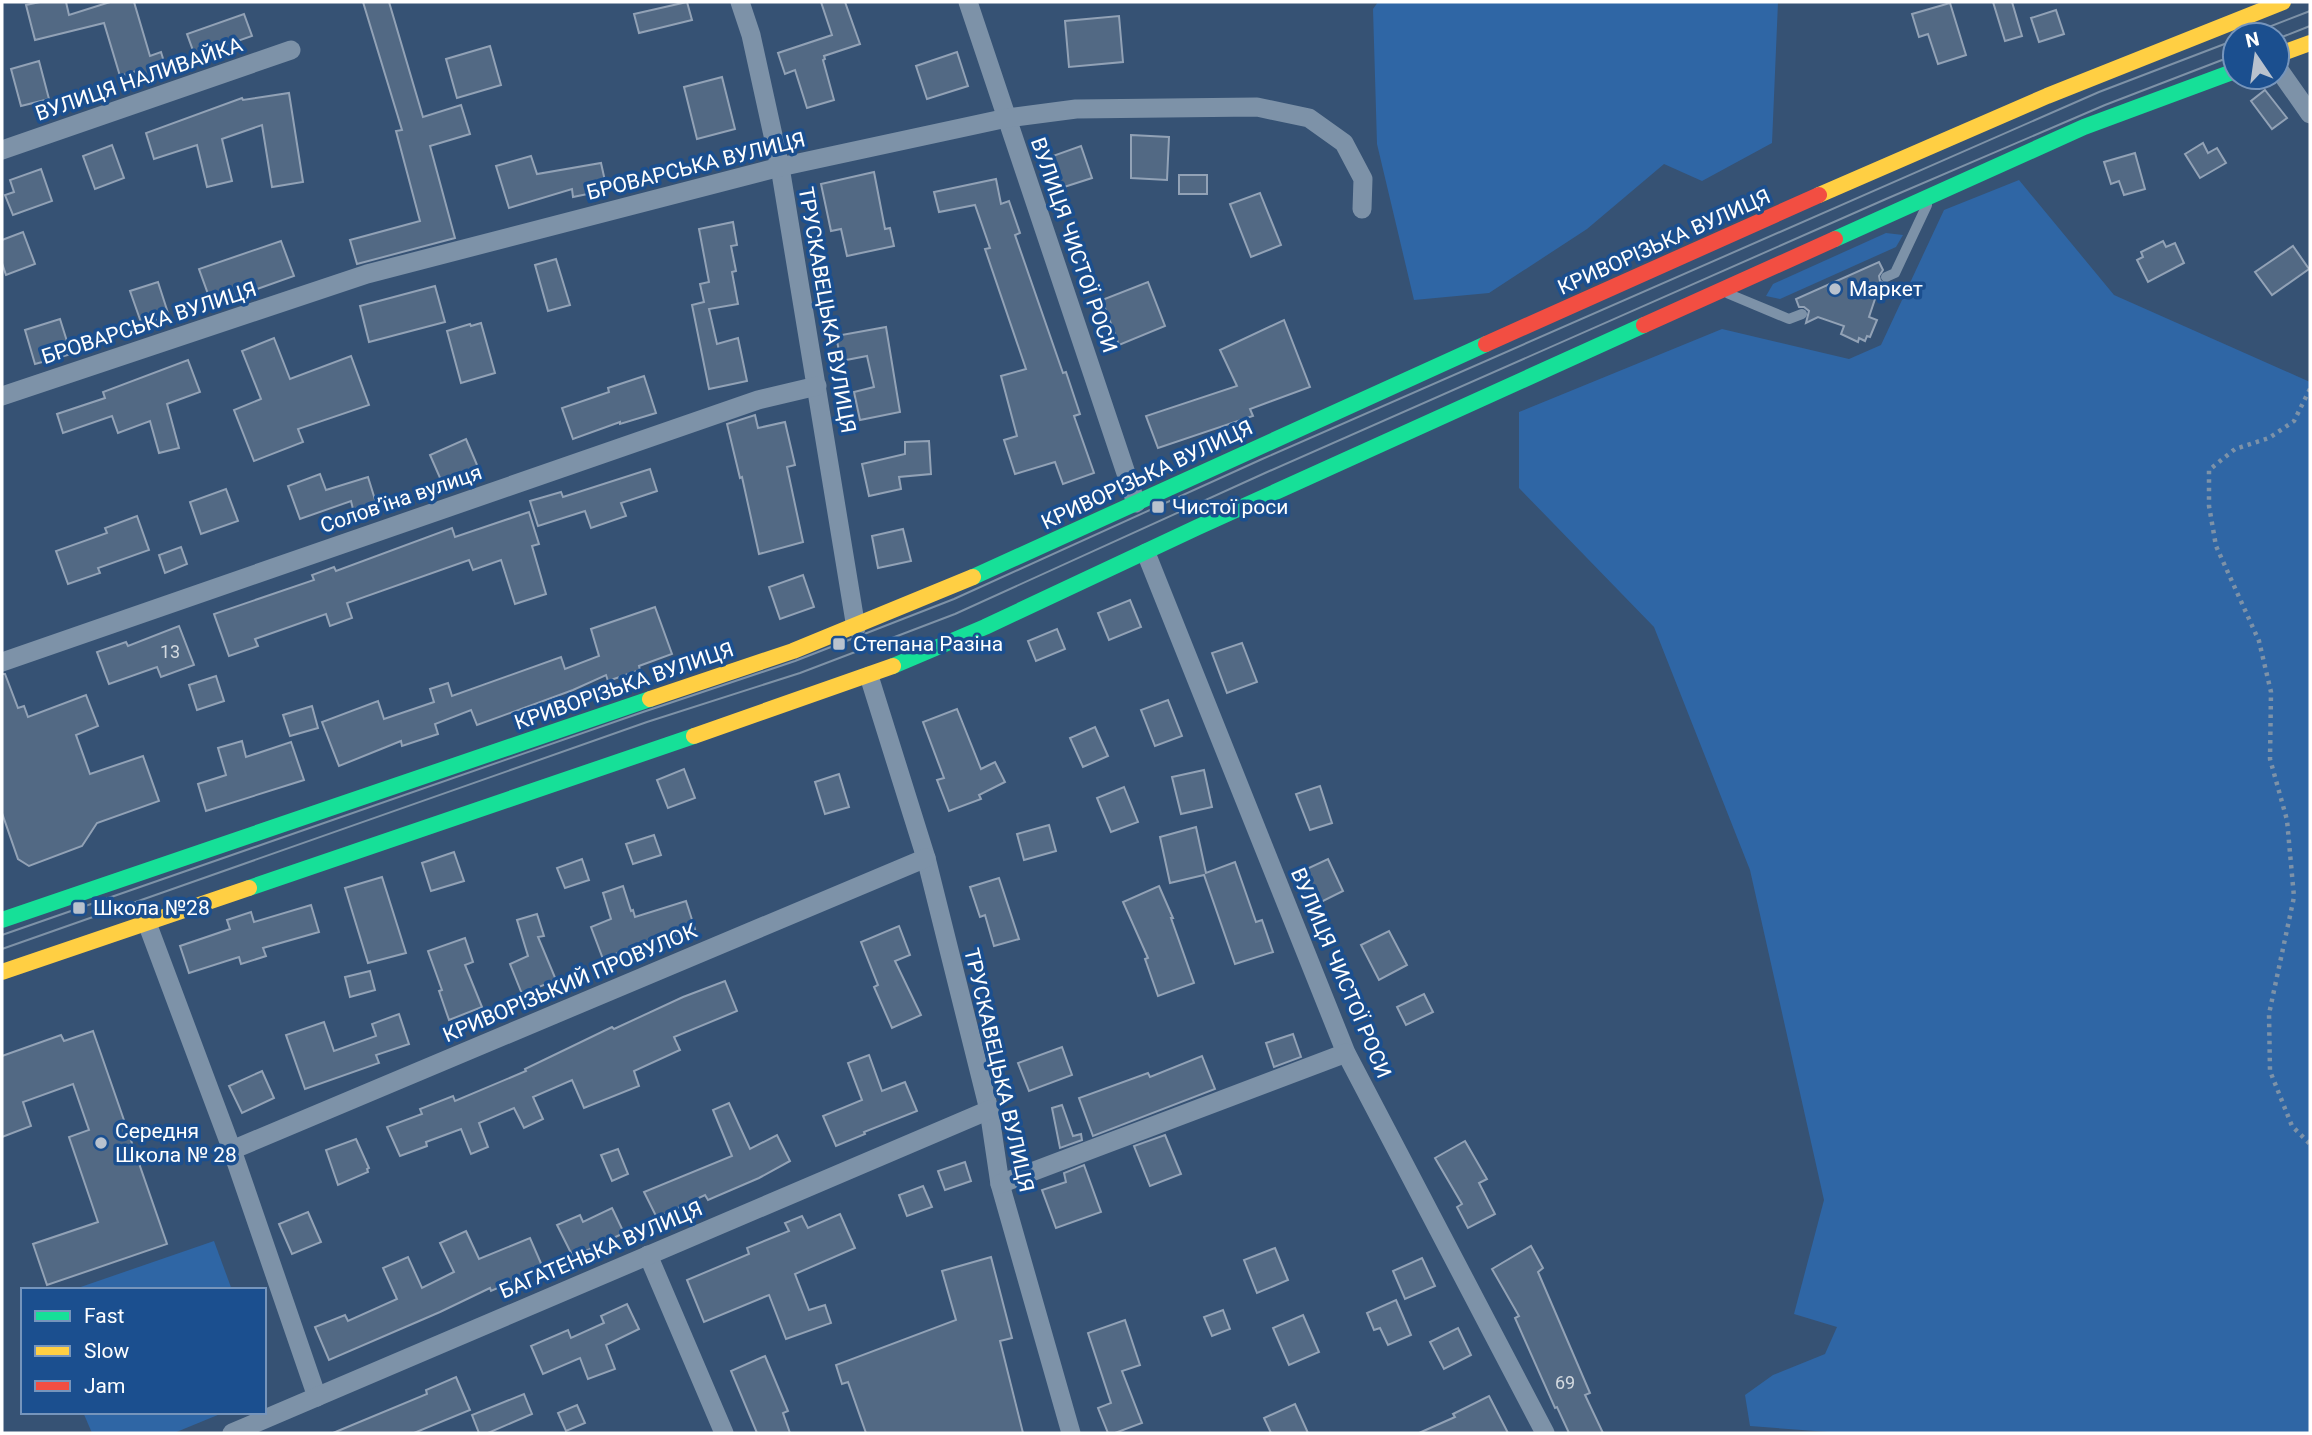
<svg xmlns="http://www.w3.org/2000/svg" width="2312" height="1435" viewBox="0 0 2312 1435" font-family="Roboto,sans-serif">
<rect width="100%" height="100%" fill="#365274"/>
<g fill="#2f66a5">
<path d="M 1378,2 L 1778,2 L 1772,143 L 1702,181 L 1664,164 L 1587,229 L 1489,293 L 1414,300 L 1377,144 L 1373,9 Z"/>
<path d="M 2019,180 L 2114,295 L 2310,382 L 2310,1433 L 1842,1433 L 1750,1426 L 1745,1395 L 1773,1375 L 1825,1354 L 1837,1327 L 1794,1314 L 1824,1200 L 1750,870 L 1654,627 L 1519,488 L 1519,412 L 1722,329 L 1849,359 L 1881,345 L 1944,210 Z"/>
<path d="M 1886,233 L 1903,235 L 1896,247 L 1780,299 L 1766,296 L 1773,284 Z"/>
<path d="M 214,1241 L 232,1290 L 72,1290 Z"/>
<path d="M 83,1412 L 225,1412 L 174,1433 L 92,1433 Z"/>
</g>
<g fill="#526984" stroke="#92a2b6" stroke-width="2">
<path d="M 40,2 L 66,2 L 69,15 L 110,2 L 134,2 L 150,56 L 161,52 L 168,75 L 144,82 L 140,70 L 120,76 L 104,23 L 35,40 L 26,5 Z"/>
<path d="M 363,2 L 389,2 L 423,117 L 461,105 L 470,134 L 430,146 L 455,238 L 357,264 L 350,240 L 420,221 L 396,131 L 402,130 Z"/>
<path d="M 687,2 L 692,20 L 639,33 L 634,14 Z"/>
<path d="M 821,2 L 845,2 L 860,44 L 824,56 L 825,59 L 823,60 L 834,100 L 807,108 L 795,70 L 785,74 L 778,53 L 832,35 Z"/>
<path d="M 1993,2 L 2012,2 L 2022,36 L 2005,41 Z"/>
<path d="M 1950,3 L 1966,55 L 1938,64 L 1928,34 L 1919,37 L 1912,14 Z"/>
<path d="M 2056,10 L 2064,34 L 2039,42 L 2031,18 Z"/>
<path d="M 244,14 L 252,36 L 195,56 L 187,34 Z"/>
<path d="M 1119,16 L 1123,62 L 1069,67 L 1065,21 Z"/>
<path d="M 490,46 L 501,85 L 457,98 L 446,59 Z"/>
<path d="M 957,52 L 968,86 L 927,99 L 916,66 Z"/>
<path d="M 39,61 L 49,99 L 21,106 L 11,69 Z"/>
<path d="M 722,77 L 735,129 L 697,139 L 684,87 Z"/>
<path d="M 2265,90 L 2287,118 L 2272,129 L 2251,101 Z"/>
<path d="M 289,93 L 303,182 L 272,187 L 262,125 L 222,139 L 232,181 L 207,187 L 197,145 L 154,159 L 146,133 L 242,98 L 243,100 Z"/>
<path d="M 1131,135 L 1169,137 L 1167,180 L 1131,178 Z"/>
<path d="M 2203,143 L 2208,153 L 2217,148 L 2226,163 L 2200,178 L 2185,154 Z"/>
<path d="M 112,145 L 124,178 L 95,189 L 83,156 Z"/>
<path d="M 1081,146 L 1092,178 L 1061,188 L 1050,157 Z"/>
<path d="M 2135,153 L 2145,189 L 2124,195 L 2119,181 L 2111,184 L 2104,162 Z"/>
<path d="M 531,156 L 537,174 L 601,163 L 607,190 L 573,197 L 572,189 L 509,208 L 496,166 Z"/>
<path d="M 41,169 L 52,201 L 13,215 L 5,195 L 14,192 L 10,180 Z"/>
<path d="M 874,172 L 885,229 L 890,228 L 894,246 L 847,256 L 841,229 L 831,231 L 821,184 Z"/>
<rect x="1179" y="175" width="28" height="19"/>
<path d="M 996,179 L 1001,204 L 1009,201 L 1020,233 L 1015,235 L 1063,373 L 1066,372 L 1080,414 L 1074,416 L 1094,473 L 1063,484 L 1055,462 L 1015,474 L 1004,440 L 1017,436 L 1001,376 L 1026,369 L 985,249 L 990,248 L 975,205 L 939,212 L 934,192 Z"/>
<path d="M 1260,193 L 1281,245 L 1251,257 L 1230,204 Z"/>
<path d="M 733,222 L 737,245 L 731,246 L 736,271 L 732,272 L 738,304 L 709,309 L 717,344 L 738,338 L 747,381 L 709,389 L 692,305 L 704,302 L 700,284 L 709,282 L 699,229 Z"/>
<path d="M 23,232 L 35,264 L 6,275 L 2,263 L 2,240 Z"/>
<path d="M 281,241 L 294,276 L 212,305 L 199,269 Z"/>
<path d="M 2163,241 L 2166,247 L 2175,243 L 2184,263 L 2148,282 L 2137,260 L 2143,257 L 2141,252 Z"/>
<path d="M 2293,246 L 2309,269 L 2272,295 L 2255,272 Z"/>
<path d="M 556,259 L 570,305 L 548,311 L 535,265 Z"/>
<path d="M 1879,262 L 1883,270 L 1879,276 L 1880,281 L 1890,286 L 1878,290 L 1869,317 L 1877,320 L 1870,337 L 1867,336 L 1865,341 L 1859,338 L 1858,342 L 1841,334 L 1844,326 L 1818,317 L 1806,323 L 1809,311 L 1804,307 L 1799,307 L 1796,299 Z"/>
<path d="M 158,282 L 169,316 L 142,325 L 130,291 Z"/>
<path d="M 1148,282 L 1165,326 L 1119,345 L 1102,300 Z"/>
<path d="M 435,286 L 445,322 L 369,342 L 360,306 Z"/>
<path d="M 60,319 L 71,354 L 35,364 L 25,330 Z"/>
<path d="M 1284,320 L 1310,387 L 1250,409 L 1253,416 L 1158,448 L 1146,416 L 1237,386 L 1220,350 Z"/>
<path d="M 481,323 L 495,373 L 461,383 L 447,331 L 470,324 L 471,326 Z"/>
<path d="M 886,327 L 900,412 L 860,420 L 854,392 L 874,387 L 867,356 L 841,361 L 836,336 Z"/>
<path d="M 274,338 L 290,379 L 351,356 L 369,405 L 298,429 L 303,442 L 254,461 L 234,410 L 261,399 L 242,351 Z"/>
<path d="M 188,360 L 200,392 L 167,404 L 179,448 L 159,453 L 150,421 L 118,433 L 112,416 L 63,433 L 57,414 L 105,398 L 103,392 Z"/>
<path d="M 644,376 L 656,413 L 620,424 L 620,422 L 573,439 L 562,408 L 609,392 L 608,388 Z"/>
<path d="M 755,415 L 758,428 L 785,422 L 795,465 L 787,467 L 803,542 L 759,554 L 742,477 L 740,478 L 727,424 Z"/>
<path d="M 466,439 L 480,472 L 444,487 L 430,455 Z"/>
<path d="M 929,441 L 931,474 L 899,477 L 901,489 L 869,496 L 862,464 L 905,454 L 905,442 Z"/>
<path d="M 650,469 L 657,491 L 621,503 L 626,516 L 591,528 L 585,511 L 538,526 L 530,501 L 561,492 L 563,497 Z"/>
<path d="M 320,474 L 326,490 L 368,477 L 377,506 L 354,513 L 351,501 L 300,519 L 288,486 Z"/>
<path d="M 226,489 L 238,521 L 201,534 L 190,502 Z"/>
<path d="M 529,512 L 539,544 L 532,546 L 546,594 L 515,604 L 501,560 L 473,570 L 469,560 L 347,603 L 352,618 L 330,626 L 326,614 L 255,639 L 258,646 L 229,656 L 214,614 L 314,580 L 312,575 L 334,567 L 336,571 L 452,528 L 455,537 Z"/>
<path d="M 137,516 L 149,550 L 98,568 L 100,573 L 68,584 L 56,551 L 107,533 L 105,528 Z"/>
<path d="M 903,529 L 911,561 L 878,568 L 872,536 Z"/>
<path d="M 181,547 L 187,564 L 165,573 L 159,555 Z"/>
<path d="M 803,575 L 814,607 L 780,619 L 769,587 Z"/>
<path d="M 1130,600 L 1141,627 L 1109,640 L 1098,613 Z"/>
<path d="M 655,607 L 672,654 L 639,666 L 640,670 L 608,681 L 606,675 L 573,690 L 477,725 L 471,710 L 435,724 L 438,734 L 402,746 L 401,741 L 339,766 L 322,722 L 378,701 L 384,719 L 434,702 L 430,689 L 448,683 L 452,696 L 561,657 L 565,669 L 599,656 L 591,629 Z"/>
<path d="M 179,626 L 194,665 L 161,677 L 157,667 L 109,684 L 97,652 L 126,642 L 128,646 Z"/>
<path d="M 1057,629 L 1065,649 L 1036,661 L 1028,641 Z"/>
<path d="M 1242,643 L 1257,682 L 1227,693 L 1212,653 Z"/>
<path d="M 2,674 L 5,674 L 18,708 L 24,706 L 28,717 L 86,695 L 98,726 L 76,735 L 90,774 L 143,756 L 159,801 L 97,823 L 82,846 L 29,866 L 18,859 L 2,813 Z"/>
<path d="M 216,676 L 224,701 L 197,710 L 189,685 Z"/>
<path d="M 1168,700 L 1182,736 L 1155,746 L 1141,710 Z"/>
<path d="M 312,706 L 318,728 L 290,736 L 283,715 Z"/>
<path d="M 957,709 L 981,769 L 995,762 L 1005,782 L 979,795 L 981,799 L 949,811 L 937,780 L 944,778 L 923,722 Z"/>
<path d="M 1095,727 L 1108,756 L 1083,767 L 1070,738 Z"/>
<path d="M 242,741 L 246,757 L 291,742 L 304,780 L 206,811 L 198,784 L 226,775 L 218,748 Z"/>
<path d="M 684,769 L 695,798 L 668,808 L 657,780 Z"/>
<path d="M 1204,770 L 1212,807 L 1181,814 L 1172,777 Z"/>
<path d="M 839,774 L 849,807 L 825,814 L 815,782 Z"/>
<path d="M 1320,786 L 1332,823 L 1310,830 L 1296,794 Z"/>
<path d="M 1124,787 L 1138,822 L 1111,832 L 1097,798 Z"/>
<path d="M 1049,825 L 1056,851 L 1024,860 L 1017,834 Z"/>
<path d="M 1196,827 L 1206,873 L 1235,862 L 1256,922 L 1262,920 L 1273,952 L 1235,964 L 1204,875 L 1170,883 L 1160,837 Z"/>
<path d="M 654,835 L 661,855 L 633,864 L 626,844 Z"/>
<path d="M 454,852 L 464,881 L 431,891 L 422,863 Z"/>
<path d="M 582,859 L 589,880 L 565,888 L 557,868 Z"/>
<path d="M 1328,859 L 1343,891 L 1311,907 L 1296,874 Z"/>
<path d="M 382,877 L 406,953 L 368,963 L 345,888 Z"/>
<path d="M 999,878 L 1019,939 L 994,946 L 985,915 L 980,917 L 970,887 Z"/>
<path d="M 623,886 L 631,911 L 633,910 L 635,917 L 686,901 L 695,929 L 666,939 L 664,935 L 603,959 L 591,927 L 611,919 L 603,893 Z"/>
<path d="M 1159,886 L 1173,918 L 1171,918 L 1194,983 L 1158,996 L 1145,959 L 1148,958 L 1123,902 Z"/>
<path d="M 311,905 L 319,932 L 263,948 L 266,956 L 241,964 L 239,957 L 189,973 L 180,946 L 230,929 L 227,920 L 251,912 L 254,922 Z"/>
<path d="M 537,914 L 544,936 L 538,937 L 556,980 L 522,994 L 510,964 L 528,956 L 517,920 Z"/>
<path d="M 899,926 L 910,955 L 895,961 L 921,1015 L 892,1028 L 874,987 L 878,985 L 861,942 Z"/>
<path d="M 1389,931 L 1407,965 L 1379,980 L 1361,945 Z"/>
<path d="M 465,938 L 473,962 L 465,965 L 482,1007 L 449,1020 L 439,991 L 442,990 L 428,951 Z"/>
<path d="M 370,971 L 375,990 L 350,997 L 345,977 Z"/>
<path d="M 725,981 L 737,1011 L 674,1037 L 680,1050 L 634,1071 L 639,1086 L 584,1108 L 572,1080 L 533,1097 L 543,1119 L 524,1128 L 514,1108 L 479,1123 L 488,1147 L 471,1154 L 461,1129 L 426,1142 L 427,1146 L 400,1156 L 387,1127 L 422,1114 L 420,1109 L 453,1096 L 455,1101 L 526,1071 L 525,1069 L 612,1027 L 614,1029 L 683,997 Z"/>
<path d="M 1424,994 L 1433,1012 L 1406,1025 L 1397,1007 Z"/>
<path d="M 399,1014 L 409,1044 L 376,1055 L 379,1063 L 305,1089 L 286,1035 L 324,1022 L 334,1051 L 376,1036 L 372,1024 Z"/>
<path d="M 93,1031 L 167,1244 L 47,1285 L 33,1244 L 98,1222 L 69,1137 L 89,1130 L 73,1084 L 23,1102 L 31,1126 L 2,1137 L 2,1056 L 61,1035 L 64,1041 Z"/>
<path d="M 1293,1034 L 1301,1057 L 1274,1067 L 1266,1043 Z"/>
<path d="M 1062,1047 L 1072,1075 L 1029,1091 L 1018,1063 Z"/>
<path d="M 869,1055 L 882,1091 L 905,1082 L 917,1111 L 864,1132 L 865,1134 L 836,1146 L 823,1116 L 862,1100 L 848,1063 Z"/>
<path d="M 1202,1056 L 1215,1089 L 1093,1136 L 1079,1098 L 1148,1073 L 1150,1077 Z"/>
<path d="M 262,1071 L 274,1098 L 242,1113 L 229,1086 Z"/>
<path d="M 729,1103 L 750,1149 L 777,1135 L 790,1161 L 759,1178 L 708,1200 L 705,1195 L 657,1218 L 644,1192 L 732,1156 L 713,1110 Z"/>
<path d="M 1062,1105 L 1073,1136 L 1081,1134 L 1082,1140 L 1060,1148 L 1052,1108 Z"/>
<path d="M 1165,1135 L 1181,1174 L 1150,1186 L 1134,1146 Z"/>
<path d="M 356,1139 L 369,1168 L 367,1169 L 368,1172 L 338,1185 L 326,1150 Z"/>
<path d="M 1465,1141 L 1487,1179 L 1479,1183 L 1495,1214 L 1468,1228 L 1457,1207 L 1462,1204 L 1435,1158 Z"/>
<path d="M 618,1149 L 628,1174 L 612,1181 L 601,1155 Z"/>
<path d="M 965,1162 L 971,1181 L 945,1190 L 938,1171 Z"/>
<path d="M 1084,1165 L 1101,1212 L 1056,1228 L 1042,1190 L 1066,1182 L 1064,1173 Z"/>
<path d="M 923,1186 L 932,1207 L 907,1216 L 899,1195 Z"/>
<path d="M 612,1208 L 624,1233 L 573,1257 L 557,1225 L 580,1215 L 583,1222 Z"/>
<path d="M 308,1212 L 321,1242 L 292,1254 L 279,1224 Z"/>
<path d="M 840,1214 L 855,1248 L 795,1274 L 809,1310 L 825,1305 L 831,1323 L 786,1339 L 769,1295 L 704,1322 L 687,1280 L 749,1254 L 747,1248 L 789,1231 L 785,1223 L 802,1216 L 808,1228 Z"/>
<path d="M 466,1231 L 479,1259 L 530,1238 L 543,1268 L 491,1291 L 490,1288 L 440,1312 L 329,1360 L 315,1327 L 345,1315 L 348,1321 L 397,1299 L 383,1268 L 408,1257 L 422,1288 L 454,1272 L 440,1243 Z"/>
<path d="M 1531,1246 L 1543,1268 L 1538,1272 L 1590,1393 L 1585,1395 L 1603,1433 L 1569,1433 L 1557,1407 L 1555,1408 L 1515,1318 L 1519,1316 L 1492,1269 Z"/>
<path d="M 1275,1248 L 1288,1280 L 1257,1293 L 1244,1260 Z"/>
<path d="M 991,1257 L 1012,1338 L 1000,1341 L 1023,1433 L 866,1433 L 848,1382 L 842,1384 L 836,1365 L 956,1320 L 942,1271 Z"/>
<path d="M 1422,1258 L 1435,1286 L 1405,1299 L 1393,1271 Z"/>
<path d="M 1396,1300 L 1411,1335 L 1388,1345 L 1380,1328 L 1374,1330 L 1367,1313 Z"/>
<path d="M 627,1304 L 639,1329 L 606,1345 L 615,1369 L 588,1379 L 580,1358 L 543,1374 L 531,1346 L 568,1330 L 571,1338 L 604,1323 L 601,1316 Z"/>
<path d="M 1223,1310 L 1230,1329 L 1212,1336 L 1204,1317 Z"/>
<path d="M 1303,1315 L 1319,1352 L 1289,1365 L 1273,1328 Z"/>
<path d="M 1125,1320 L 1140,1365 L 1122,1371 L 1142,1423 L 1115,1433 L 1108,1433 L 1098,1408 L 1111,1403 L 1088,1333 Z"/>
<path d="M 1458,1328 L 1471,1355 L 1444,1369 L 1430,1342 Z"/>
<path d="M 765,1356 L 788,1411 L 783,1413 L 790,1433 L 757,1433 L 731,1371 Z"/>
<path d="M 456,1377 L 470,1410 L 414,1433 L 333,1433 L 427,1394 L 426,1390 Z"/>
<path d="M 524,1394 L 532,1414 L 488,1433 L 479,1433 L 472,1415 Z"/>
<path d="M 1489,1396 L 1508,1433 L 1419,1433 L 1455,1417 L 1453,1414 Z"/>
<path d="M 1295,1404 L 1308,1433 L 1271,1433 L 1264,1418 Z"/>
<path d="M 577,1405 L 585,1423 L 566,1431 L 558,1413 Z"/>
</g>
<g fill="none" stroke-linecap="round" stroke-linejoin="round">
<path stroke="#7d92a8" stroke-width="4.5" stroke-dasharray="3.5 5" stroke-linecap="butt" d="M 2310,389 L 2294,421 L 2269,438 L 2235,449 L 2209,470 L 2209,506 L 2216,546 L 2259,641 L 2271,692 L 2270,759 L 2287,820 L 2294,897 L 2269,1014 L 2270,1071 L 2292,1126 L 2310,1144"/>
<g stroke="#7d92a8" stroke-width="10">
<path d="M 1886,277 L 1895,273 L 1927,205"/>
<path d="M 1729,294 L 1789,319 L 1802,314"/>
</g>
<g stroke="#7d92a8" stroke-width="19">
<path d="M 740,2 L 751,35 L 780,167 L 856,628"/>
<path d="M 968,2 L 1136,503"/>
<path d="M 2277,67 L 2310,114"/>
<path d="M 2,150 L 291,50"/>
<path d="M 2,396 L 367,274 L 780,167 L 1007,118 L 1076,109 L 1257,107 L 1309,118 L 1344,143 L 1363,179 L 1362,209"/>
<path d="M 1146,553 L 1346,1053 L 1545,1433"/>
<path d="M 2,662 L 758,400 L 817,386"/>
<path d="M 869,676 L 926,858 L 989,1110 L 1000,1184 L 1071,1433"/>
<path d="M 147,923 L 232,1150 L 317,1397"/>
<path d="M 232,1150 L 926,858"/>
<path d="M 1000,1184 L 1346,1053"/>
<path d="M 648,1255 L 724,1433"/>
<path d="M 232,1433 L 989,1110"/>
</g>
<g stroke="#16e098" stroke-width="16">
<path d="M 1835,239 L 2084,127 L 2235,71"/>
<path d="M 973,577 L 1486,344"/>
<path d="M 893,666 L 985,627 L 1198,527 L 1644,325"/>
<path d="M 249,888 L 694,736"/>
<path d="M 2,920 L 650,699"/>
</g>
<g stroke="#ffcf43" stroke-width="16">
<path d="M 2277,55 L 2310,43"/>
<path d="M 1819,195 L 2047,96 L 2283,2"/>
<path d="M 650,699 L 793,651 L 973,577"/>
<path d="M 694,736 L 893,666"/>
<path d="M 2,972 L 249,888"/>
</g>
<g stroke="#f24e42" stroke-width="16">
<path d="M 1644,325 L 1835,239"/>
<path d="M 1486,344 L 1819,195"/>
</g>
<g stroke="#7e92a7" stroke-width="2">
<path d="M 2248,35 L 2310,11"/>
<path d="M 2277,39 L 2310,26"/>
<path d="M 2,935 L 643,712 L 795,661 L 954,599 L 1260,460 L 2099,92 L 2235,40"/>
<path d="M 2,949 L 647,722 L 800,673 L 955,614 L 1265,473 L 1886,199 L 2105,105 L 2235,55"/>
</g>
</g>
<g fill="#b9c2ce" stroke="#1b4f8f" stroke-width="2.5">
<circle cx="1835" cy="289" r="7"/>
<rect x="1151" y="500" width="14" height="14" rx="3.5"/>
<rect x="832" y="637" width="14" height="14" rx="3.5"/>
<rect x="72" y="901" width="14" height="14" rx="3.5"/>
<circle cx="101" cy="1143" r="7"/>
</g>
<g text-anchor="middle" stroke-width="7" stroke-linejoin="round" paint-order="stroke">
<g font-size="18" fill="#d4dae0">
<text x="170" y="658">13</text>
<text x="1565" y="1389">69</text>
</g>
<g font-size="21" fill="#fff" stroke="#1b4f8f">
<text transform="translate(139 79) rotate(-19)" y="7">ВУЛИЦЯ НАЛИВАЙКА</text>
<text transform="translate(696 166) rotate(-14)" y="7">БРОВАРСЬКА ВУЛИЦЯ</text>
<text transform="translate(1664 242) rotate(-24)" y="7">КРИВОРІЗЬКА ВУЛИЦЯ</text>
<text transform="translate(1074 245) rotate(71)" y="7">ВУЛИЦЯ ЧИСТОЇ РОСИ</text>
<text transform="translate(827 310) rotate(80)" y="7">ТРУСКАВЕЦЬКА ВУЛИЦЯ</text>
<text transform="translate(149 323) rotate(-18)" y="7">БРОВАРСЬКА ВУЛИЦЯ</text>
<text transform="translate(1147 475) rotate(-25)" y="7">КРИВОРІЗЬКА ВУЛИЦЯ</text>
<text transform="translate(401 499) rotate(-19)" y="7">Соловʼїна вулиця</text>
<text transform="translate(624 686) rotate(-19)" y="7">КРИВОРІЗЬКА ВУЛИЦЯ</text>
<text transform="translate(1341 973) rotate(67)" y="7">ВУЛИЦЯ ЧИСТОЇ РОСИ</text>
<text transform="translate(570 983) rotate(-23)" y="7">КРИВОРІЗЬКИЙ ПРОВУЛОК</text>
<text transform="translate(999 1070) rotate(77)" y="7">ТРУСКАВЕЦЬКА ВУЛИЦЯ</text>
<text transform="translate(601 1250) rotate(-23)" y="7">БАГАТЕНЬКА ВУЛИЦЯ</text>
</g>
<g font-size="21" fill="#fff" stroke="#1b4f8f" text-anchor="start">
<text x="1849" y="296">Маркет</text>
<text x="1172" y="514">Чистої роси</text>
<text x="853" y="651">Степана Разіна</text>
<text x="93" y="915">Школа №28</text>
<text x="115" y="1138">Середня<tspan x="115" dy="24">Школа № 28</tspan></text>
</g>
</g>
<rect width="2312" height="1435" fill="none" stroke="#ffffff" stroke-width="7"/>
<rect x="21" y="1288" width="245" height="126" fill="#1b4f8f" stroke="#7695bc" stroke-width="2"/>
<rect x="35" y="1311" width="35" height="10" fill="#16e098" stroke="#7695bc" stroke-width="2"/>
<text x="84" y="1323" font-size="21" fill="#ffffff">Fast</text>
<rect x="35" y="1346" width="35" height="10" fill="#ffcf43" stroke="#7695bc" stroke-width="2"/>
<text x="84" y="1358" font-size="21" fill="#ffffff">Slow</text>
<rect x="35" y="1381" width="35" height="10" fill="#f24e42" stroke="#7695bc" stroke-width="2"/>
<text x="84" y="1393" font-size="21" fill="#ffffff">Jam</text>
<g transform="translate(2256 56) rotate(347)"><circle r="33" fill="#1b4f8f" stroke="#7695bc" stroke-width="2"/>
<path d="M0-5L12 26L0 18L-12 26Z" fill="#b9c2ce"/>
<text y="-10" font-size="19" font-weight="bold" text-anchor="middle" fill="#ffffff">N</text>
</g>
</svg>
